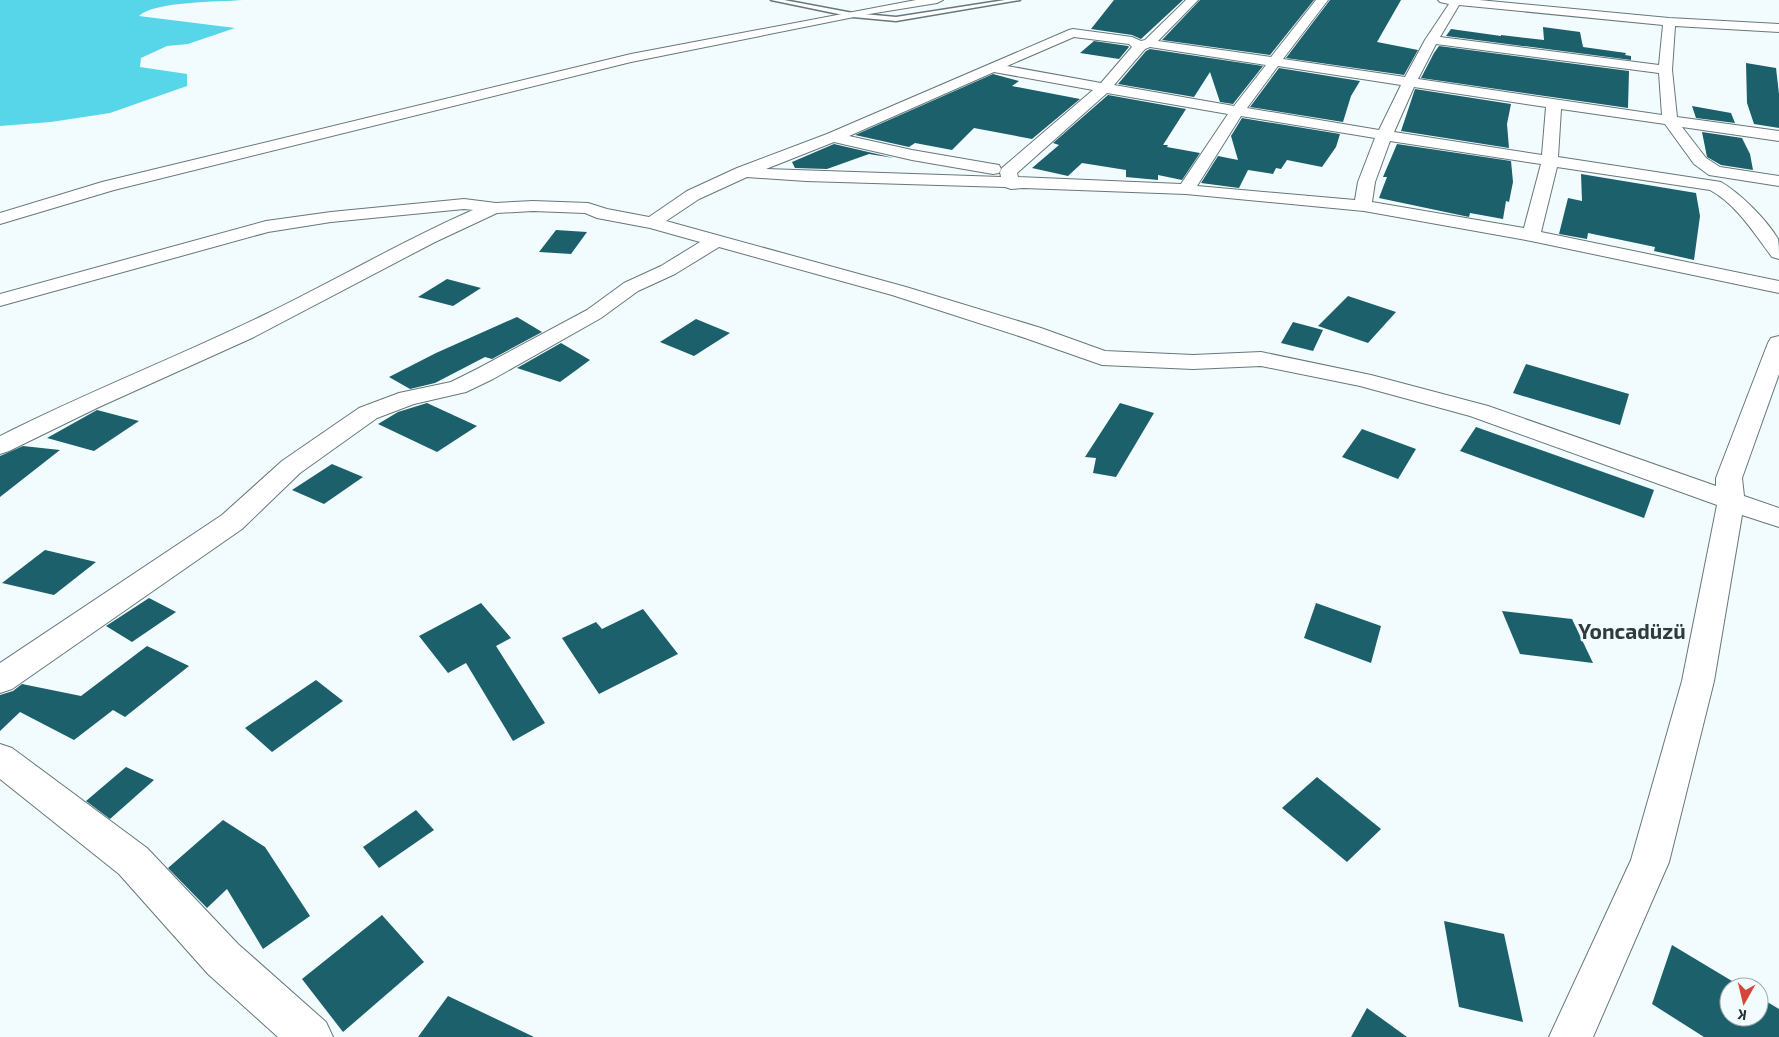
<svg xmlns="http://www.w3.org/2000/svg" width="1779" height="1037" viewBox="0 0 1779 1037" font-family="'Exo 2',sans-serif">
<rect width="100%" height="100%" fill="#f2fcfe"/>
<path fill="#57d5e9" d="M 0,0 L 243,0 C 219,2 155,1 139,16 L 235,28 L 188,44 L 167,46 L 141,58 L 140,67 L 187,74 L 187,86 L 110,113 L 51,122 L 0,126 Z"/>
<g fill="#1b606b">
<path d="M 1114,0 L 1183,0 L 1141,39 L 1132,35 L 1091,29 Z"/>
<path d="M 1200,0 L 1314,0 L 1270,55 L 1162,40 Z"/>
<path d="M 1330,0 L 1401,0 L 1377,42 L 1418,50 L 1404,75 L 1286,58 Z"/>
<path d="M 1543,27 L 1580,32 L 1583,47 L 1626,53 L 1625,55 L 1631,56 L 1631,60 L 1446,36 L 1451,29 L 1501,36 L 1501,35 L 1544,40 Z"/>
<path d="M 1094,41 L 1128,46 L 1129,47 L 1119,59 L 1080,53 Z"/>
<path d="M 1439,46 L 1629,71 L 1628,108 L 1421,78 L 1434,53 Z"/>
<path d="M 1150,49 L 1263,66 L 1233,104 L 1220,102 L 1210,72 L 1194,97 L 1118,84 L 1146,51 Z"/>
<path d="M 1746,63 L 1776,68 L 1779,94 L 1779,128 L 1754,124 L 1747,103 Z"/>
<path d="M 1279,68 L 1360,81 L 1351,96 L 1343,122 L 1250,107 Z"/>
<path d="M 993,74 L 1019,81 L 1012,86 L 1080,99 L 1032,139 L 974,128 L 952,150 L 915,143 L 909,147 L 855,135 Z"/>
<path d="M 1415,89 L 1511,104 L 1507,124 L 1509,148 L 1401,131 Z"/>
<path d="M 1108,95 L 1186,109 L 1163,145 L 1168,145 L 1167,147 L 1200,153 L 1182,180 L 1158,175 L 1158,180 L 1126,177 L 1126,170 L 1082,163 L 1068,176 L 1032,168 L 1059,145 L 1053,143 Z"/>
<path d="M 1692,106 L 1731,113 L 1735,123 L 1696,118 Z"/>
<path d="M 1242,118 L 1340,134 L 1336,147 L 1322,167 L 1287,160 L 1281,169 L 1276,168 L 1273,174 L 1248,170 L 1239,188 L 1201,183 L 1218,156 L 1238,160 L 1231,136 Z"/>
<path d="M 1702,132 L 1742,138 L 1750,154 L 1753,170 L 1721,165 L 1707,157 Z"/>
<path d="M 834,144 L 894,158 L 869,154 L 827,169 L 795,168 L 792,162 Z"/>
<path d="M 1397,144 L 1511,161 L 1513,182 L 1509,202 L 1506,201 L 1503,219 L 1470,213 L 1469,217 L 1379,198 L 1387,177 L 1383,177 Z"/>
<path d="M 1581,174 L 1696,193 L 1700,216 L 1694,260 L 1654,251 L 1655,247 L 1588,233 L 1587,239 L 1559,234 L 1568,198 L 1582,201 Z"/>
<path d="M 556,230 L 587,232 L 571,254 L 539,252 Z"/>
<path d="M 447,279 L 481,288 L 453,306 L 418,297 Z"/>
<path d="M 1348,296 L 1396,312 L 1368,343 L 1318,326 Z"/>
<path d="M 517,317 L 542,332 L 492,359 L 485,357 L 435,383 L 410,389 L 389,377 L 436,353 Z"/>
<path d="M 696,319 L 730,333 L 694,356 L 660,342 Z"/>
<path d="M 1293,322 L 1323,330 L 1313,351 L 1281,343 Z"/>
<path d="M 561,343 L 590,360 L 560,382 L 517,368 Z"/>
<path d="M 1526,364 L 1629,394 L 1620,425 L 1513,393 Z"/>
<path d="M 427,403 L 477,426 L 437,452 L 378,424 L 398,412 Z"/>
<path d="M 1120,403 L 1154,413 L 1116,477 L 1093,473 L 1096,458 L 1085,457 Z"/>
<path d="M 97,410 L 139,421 L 94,451 L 47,438 Z"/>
<path d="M 1476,427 L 1654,490 L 1644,518 L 1460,451 Z"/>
<path d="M 1362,429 L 1416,449 L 1398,479 L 1342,457 Z"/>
<path d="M 23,446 L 60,450 L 0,497 L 0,456 Z"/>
<path d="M 332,464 L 363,477 L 324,504 L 292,490 Z"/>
<path d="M 45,550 L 96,562 L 54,595 L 2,583 Z"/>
<path d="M 149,598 L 176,612 L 132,642 L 106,626 Z"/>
<path d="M 481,603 L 511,638 L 496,646 L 545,723 L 513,741 L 466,663 L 448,673 L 419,636 Z"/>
<path d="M 1316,603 L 1381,626 L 1371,663 L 1304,638 Z"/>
<path d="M 643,609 L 678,654 L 599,694 L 562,638 L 596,622 L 602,629 Z"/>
<path d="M 1502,611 L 1572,619 L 1593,663 L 1520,654 Z"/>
<path d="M 147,646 L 189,666 L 125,717 L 113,710 L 74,740 L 20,712 L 0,731 L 0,695 L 13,691 L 22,684 L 81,696 Z"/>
<path d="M 316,680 L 343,701 L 272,752 L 245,728 Z"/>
<path d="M 126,767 L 154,780 L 110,819 L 86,801 Z"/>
<path d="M 1317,777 L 1381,829 L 1347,862 L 1282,808 Z"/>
<path d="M 416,810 L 434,830 L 379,868 L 363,847 Z"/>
<path d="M 223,820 L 265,847 L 310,916 L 263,949 L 227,889 L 207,908 L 168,868 Z"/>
<path d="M 382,915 L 424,962 L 343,1032 L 302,979 Z"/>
<path d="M 1444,921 L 1504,934 L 1523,1022 L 1459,1007 Z"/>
<path d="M 1672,945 L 1742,987 L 1729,987 L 1729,1017 L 1759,1017 L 1759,997 L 1779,1009 L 1779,1037 L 1704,1037 L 1652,1004 Z"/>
<path d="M 448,996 L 534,1037 L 418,1037 Z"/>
<path d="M 1367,1008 L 1407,1037 L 1351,1037 Z"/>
</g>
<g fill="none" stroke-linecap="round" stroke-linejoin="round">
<defs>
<path id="service" d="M 771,0 L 784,0 L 853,13 L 896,17 L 1005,0 L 1020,0 L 896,21 L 853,17 Z"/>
<g id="minor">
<path d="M 916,0 L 943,0 L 937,3 L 869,14 L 631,62 L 114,190 L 0,224 L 0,213 L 102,182 L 631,54 Z"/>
<path d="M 1186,0 L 1198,0 L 1158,41 L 1271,57 L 1316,0 L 1328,0 L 1283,59 L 1405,77 L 1425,40 L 1449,4 L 1440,2 L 1438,0 L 1479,0 L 1669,18 L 1779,24 L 1779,32 L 1675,26 L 1672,70 L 1677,117 L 1779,131 L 1779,141 L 1682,127 L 1706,158 L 1720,167 L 1779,176 L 1779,186 L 1709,175 L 1694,164 L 1665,124 L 1561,109 L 1558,157 L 1721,182 C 1740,193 1767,220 1778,239 C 1779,244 1779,253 1779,259 L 1772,257 C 1754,233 1737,205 1710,190 L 1557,167 L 1541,232 L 1779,281 L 1779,293 L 1531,241 L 1364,211 L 1186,194 L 1024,188 L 1011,189 L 1005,187 L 806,181 L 747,177 L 699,199 L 666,221 L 906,287 L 1041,328 L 1105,351 L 1193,355 L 1261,352 L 1371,375 L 1488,406 L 1716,486 L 1716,478 L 1768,343 L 1771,338 L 1779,336 L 1779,374 L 1742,478 L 1744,496 L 1779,508 L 1779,527 L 1742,515 L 1714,681 L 1669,862 L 1593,1037 L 1549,1037 L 1631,860 L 1682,681 L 1717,505 L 1470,416 L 1360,386 L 1261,366 L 1193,369 L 1102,365 L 1025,338 L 892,295 L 719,247 L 675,274 L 638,291 L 601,318 L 493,379 L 466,392 L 414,404 L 377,418 L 300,473 L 242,529 L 12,689 L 0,693 L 0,663 L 222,515 L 282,461 L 359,408 L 399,393 L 451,382 L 477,369 L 587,310 L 624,283 L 661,266 L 700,242 L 650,228 L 597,218 L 585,213 L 533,211 L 497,213 L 435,242 L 252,338 L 99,407 L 9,451 L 0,454 L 0,436 C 87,392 178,357 266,314 C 336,280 402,241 473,210 L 464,209 L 331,222 L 268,232 L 0,306 L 0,294 L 266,221 L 331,212 L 464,199 L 496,203 L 533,201 L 588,203 L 607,209 L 649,217 L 687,191 L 737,168 L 827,134 L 1069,30 L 1073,29 L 1132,37 L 1141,41 L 1145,40 ZM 1459,5 L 1663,25 L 1659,65 L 1440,37 ZM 1074,37 L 1129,44 L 1132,47 L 1101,83 L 1007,66 ZM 1436,44 L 1659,73 L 1662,115 L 1418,79 ZM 1150,47 L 1266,65 L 1234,106 L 1114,85 L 1145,49 ZM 1278,66 L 1401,85 L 1379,130 L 1247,108 ZM 994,72 L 1093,90 L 1002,168 L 1000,172 L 1001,177 L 766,169 L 834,142 L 912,160 L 993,174 L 999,173 L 1001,169 L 999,165 L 993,164 L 912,150 L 849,136 ZM 1414,87 L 1546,107 L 1542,155 L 1394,132 ZM 1107,93 L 1228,114 L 1181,184 L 1018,177 L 1017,173 ZM 1241,116 L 1375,138 L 1358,182 L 1355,200 L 1197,186 ZM 1390,141 L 1541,164 L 1524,228 L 1372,202 L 1375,182 Z"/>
<path d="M 0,744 L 12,748 L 147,848 L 238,944 L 326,1022 L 333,1037 L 278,1037 L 208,974 L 119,874 L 0,779 Z"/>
</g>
</defs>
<use href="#service" stroke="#67777a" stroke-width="3"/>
<use href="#minor" stroke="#67777a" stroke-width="2"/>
<use href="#service" fill="#fff" fill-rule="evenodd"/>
<use href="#minor" fill="#fff" fill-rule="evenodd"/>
</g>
<g text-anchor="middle" stroke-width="5" stroke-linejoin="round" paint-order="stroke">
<g font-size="21" font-weight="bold" fill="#2e3c3e" stroke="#f2fcfe">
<text x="1632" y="639">Yoncadüzü</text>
</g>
</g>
<g transform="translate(1744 1002) rotate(188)"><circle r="24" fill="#f2fcfe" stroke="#a1aaab"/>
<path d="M0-4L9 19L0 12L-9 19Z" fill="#d44737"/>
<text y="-8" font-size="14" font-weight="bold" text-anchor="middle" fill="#282e2f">K</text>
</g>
</svg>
